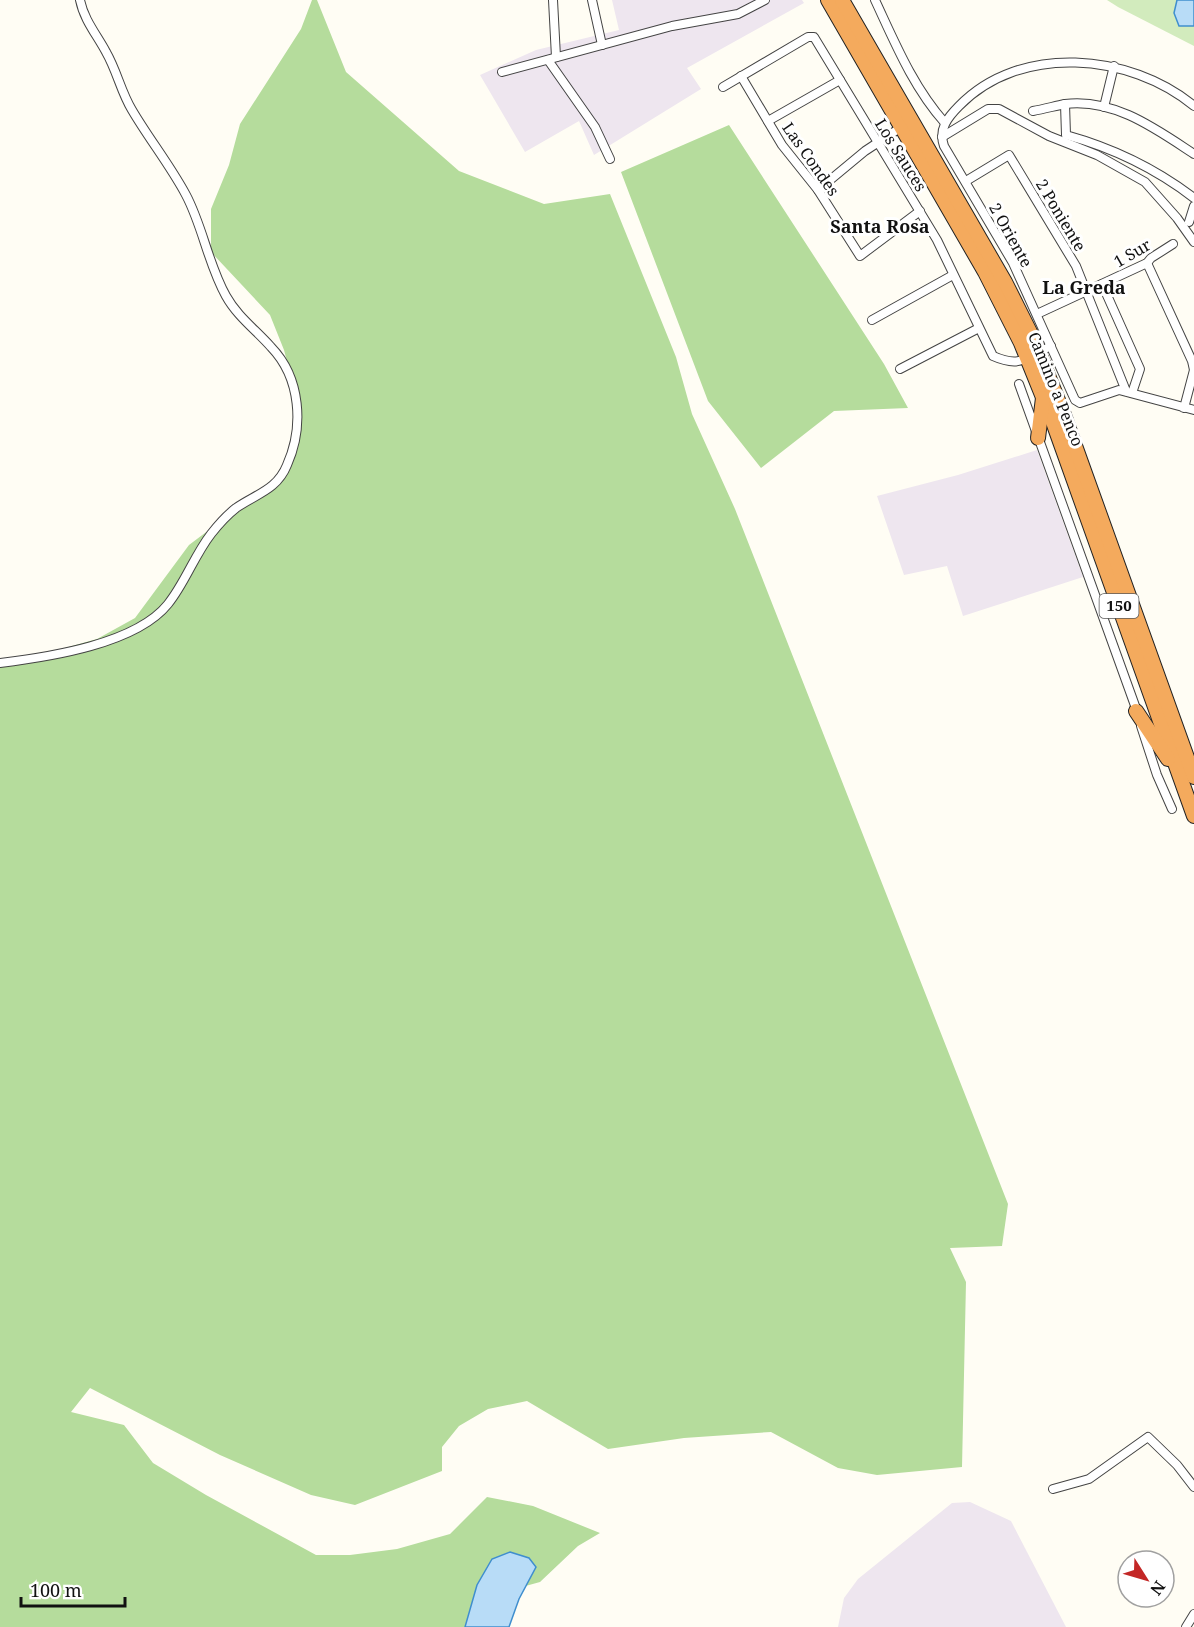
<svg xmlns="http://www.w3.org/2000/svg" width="1194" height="1627" viewBox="0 0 1194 1627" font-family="'Noto Serif',serif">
<rect width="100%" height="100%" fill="#fffdf4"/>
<g fill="#eee6ef">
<path d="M 612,0 L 802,0 L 804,3 L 687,68 L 701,89 L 594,155 L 579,121 L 525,152 L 480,75 L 536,50 L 619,30 Z"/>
<path d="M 1037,450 L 1083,577 L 963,616 L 947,566 L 904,575 L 877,496 L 958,475 Z"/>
<path d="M 970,1502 L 1011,1521 L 1066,1627 L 838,1627 L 844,1598 L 858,1579 L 952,1503 Z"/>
</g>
<path fill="#d2ebbd" d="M 1107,0 L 1194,0 L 1194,46 L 1118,7 Z"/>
<g fill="#b5dc9c">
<path d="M 312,0 L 317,0 L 346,72 L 459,171 L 544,204 L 610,194 L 676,357 L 692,414 L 735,509 L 1008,1204 L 1002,1246 L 950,1248 L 966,1282 L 962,1467 L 877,1475 L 838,1468 L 771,1432 L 684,1438 L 608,1449 L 527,1401 L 488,1409 L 459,1426 L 442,1447 L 442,1471 L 355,1505 L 311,1495 L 220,1455 L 90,1388 L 71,1412 L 124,1425 L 153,1463 L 206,1495 L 316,1555 L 350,1555 L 397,1549 L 450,1534 L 487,1497 L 533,1506 L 600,1533 L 578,1546 L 540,1582 L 511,1590 L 482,1627 L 0,1627 L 0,666 L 97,639 L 135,618 L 189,545 L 278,478 L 290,460 L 297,417 L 294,388 L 284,350 L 270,315 L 211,252 L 211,209 L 229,165 L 240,124 L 301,29 Z"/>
<path d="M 729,125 L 884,364 L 908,408 L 834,411 L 761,468 L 708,401 L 621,172 Z"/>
</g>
<g fill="#b8dcf7" stroke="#3f8ece" stroke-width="1.5">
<path d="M 1177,0 L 1194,0 L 1194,26 L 1179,26 L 1174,13 Z"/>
<path d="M 510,1552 L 529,1558 L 536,1567 L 519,1599 L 509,1627 L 465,1627 L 477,1585 L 492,1559 Z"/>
</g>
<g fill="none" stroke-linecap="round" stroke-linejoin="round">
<defs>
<g id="street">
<path d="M 553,0 L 556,57"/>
<path d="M 592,0 L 602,45"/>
<path d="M 875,0 C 895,43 913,87 945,123"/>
<path d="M 548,60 L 595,127 L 610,159"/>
<path d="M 502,72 L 672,26 L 738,14 L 765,0"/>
<path d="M 741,76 L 782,145 L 818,190 L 860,256 L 920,211"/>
<path d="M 723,87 L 808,37 L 814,37 L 937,240 L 993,356 C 1020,368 1026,358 1051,346"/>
<path d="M 1065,104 L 1066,135 C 1113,148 1155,168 1194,198"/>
<path d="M 1194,106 C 1130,53 1020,43 959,106 C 948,117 938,129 944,146 L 1013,263 L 1075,400 L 1080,403 L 1119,390 L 1194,410"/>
<path d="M 1104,107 L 1114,66"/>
<path d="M 1033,111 C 1044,109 1055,106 1065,104 C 1114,98 1156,129 1194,154"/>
<path d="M 768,121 L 840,80"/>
<path d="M 942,137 L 988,109 L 999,109 L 1049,136 L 1097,155 L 1145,182 L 1177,218 L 1194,242"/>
<path d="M 966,181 L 1009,155 L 1076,266 L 1126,391"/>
<path d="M 818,190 L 865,151 L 903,126"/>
<path d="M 1189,222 L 1194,206"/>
<path d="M 1147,263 L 1192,361 L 1194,370"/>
<path d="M 1102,284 L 1140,369 L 1132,393"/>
<path d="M 1037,314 L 1147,263 L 1151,258 L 1173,244"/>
<path d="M 872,320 L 953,275"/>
<path d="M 900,369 L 979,328"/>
<path d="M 1019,384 L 1138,714"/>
<path d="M 1184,408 L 1194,370"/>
<path d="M 0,663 C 49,657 136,644 168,604 C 185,583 194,556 211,534 C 218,525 227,515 236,508 C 256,494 277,490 287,465 C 304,427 301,378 271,347 C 256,330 237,316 226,296 C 208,264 203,227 186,195 C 170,165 149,139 132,110 C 121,92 117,71 106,52 C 97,35 84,20 80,0"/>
<path d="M 1141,726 L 1157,775 L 1172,809"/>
<path d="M 1053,1489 L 1089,1479 L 1148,1437 L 1177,1465 L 1194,1487"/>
<path d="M 1186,1627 L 1194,1614"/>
</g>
<g id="highway">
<path d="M 828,0 L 985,272 L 1021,343 L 1053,422 L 1194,816"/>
<path d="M 842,0 L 1005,282 L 1032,336 L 1064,415 L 1194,777"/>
<path d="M 1038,438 L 1043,398"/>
<path d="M 1136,711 L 1168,759"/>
</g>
</defs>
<use href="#street" stroke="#444" stroke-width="10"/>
<use href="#highway" stroke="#222" stroke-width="16"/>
<use href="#street" stroke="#fff" stroke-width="8"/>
<use href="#highway" stroke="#f4aa5d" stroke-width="14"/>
</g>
<g text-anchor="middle" stroke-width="6" stroke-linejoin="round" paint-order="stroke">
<rect fill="#fff" stroke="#585858" stroke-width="1.5" x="1099.5" y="594" width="39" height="24" rx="4.5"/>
<g font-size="15" font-weight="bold" fill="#111">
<text x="1119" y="611">150</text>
</g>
<g font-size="16" fill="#111" stroke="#fff">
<text transform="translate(901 155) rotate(58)" y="6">Los Sauces</text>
<text transform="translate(811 159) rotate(55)" y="6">Las Condes</text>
<text transform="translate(1061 215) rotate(59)" y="6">2 Poniente</text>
<text transform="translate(1011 235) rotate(61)" y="6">2 Oriente</text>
<text transform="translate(1132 253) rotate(-30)" y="6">1 Sur</text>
<text transform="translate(1056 389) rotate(68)" y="6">Camino a Penco</text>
</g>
<g font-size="18" font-weight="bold" fill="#111" stroke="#fff">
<text x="880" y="233">Santa Rosa</text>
<text x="1084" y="294">La Greda</text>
</g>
</g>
<g transform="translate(1146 1579) rotate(127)"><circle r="28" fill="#ffffff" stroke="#a0a0a0" stroke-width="1.5"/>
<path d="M0-4.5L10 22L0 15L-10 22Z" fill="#c32726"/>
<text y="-9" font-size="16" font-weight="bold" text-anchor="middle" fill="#111111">N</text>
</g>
<path d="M21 1597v9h104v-9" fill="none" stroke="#111111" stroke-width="3"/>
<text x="30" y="1597" font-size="18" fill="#111111" stroke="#ffffff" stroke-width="4.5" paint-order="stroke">100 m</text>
</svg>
